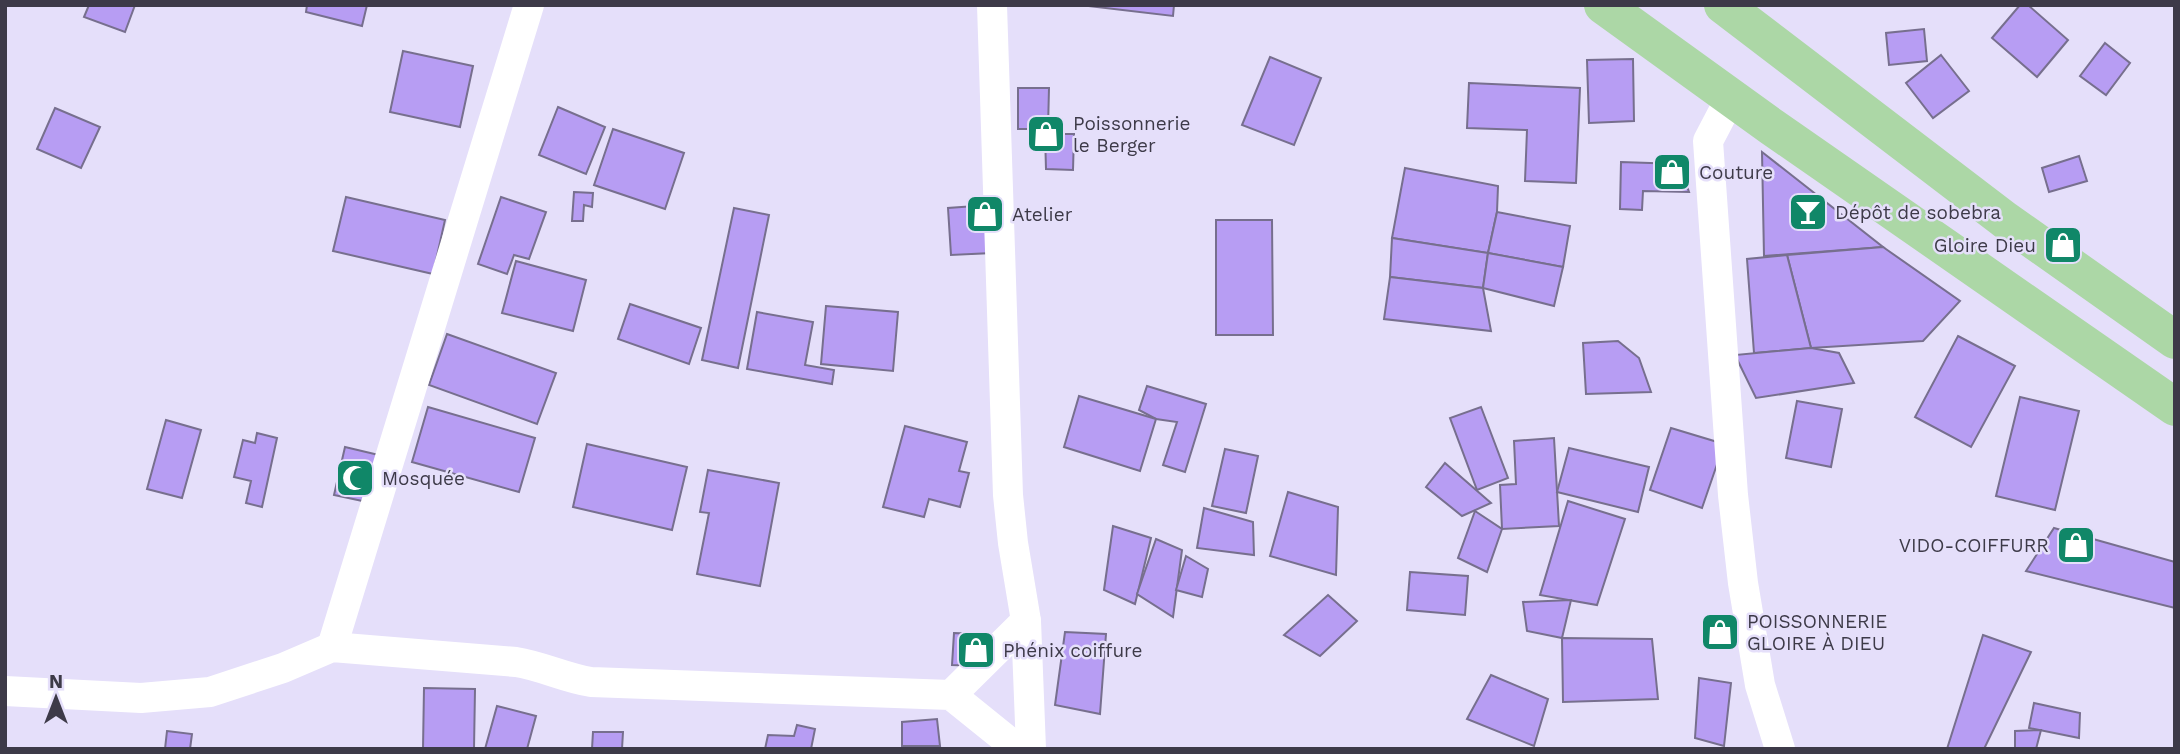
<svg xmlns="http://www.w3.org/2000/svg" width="2180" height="754" viewBox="0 0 2180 754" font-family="'Work Sans',sans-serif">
<rect width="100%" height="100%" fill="#e5dffa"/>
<g fill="#b79df3" stroke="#776f8e" stroke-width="2">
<path d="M 89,5 L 135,5 L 125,32 L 84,17 Z"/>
<path d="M 307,5 L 367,5 L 362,26 L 306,12 Z"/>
<path d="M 1080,5 L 1174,5 L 1173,16 Z"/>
<path d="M 2020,5 L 2028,5 L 2068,40 L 2037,77 L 1992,38 Z"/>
<path d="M 1924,29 L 1927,61 L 1889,65 L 1886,33 Z"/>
<path d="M 2105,43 L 2130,63 L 2106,95 L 2080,76 Z"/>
<path d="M 403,51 L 473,66 L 460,127 L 390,112 Z"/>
<path d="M 1941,55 L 1969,91 L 1933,118 L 1906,83 Z"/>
<path d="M 1270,57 L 1321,78 L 1294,145 L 1242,125 Z"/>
<path d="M 1633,59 L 1634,121 L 1589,123 L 1587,60 Z"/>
<path d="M 1469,83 L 1580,88 L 1576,183 L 1525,181 L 1527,130 L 1467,128 Z"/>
<path d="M 1018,88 L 1049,88 L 1048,129 L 1018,129 Z"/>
<path d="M 558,107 L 605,127 L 586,174 L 539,155 Z"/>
<path d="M 55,108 L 100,127 L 81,168 L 37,149 Z"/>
<path d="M 613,129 L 684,153 L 665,209 L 594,185 Z"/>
<path d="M 1045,134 L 1074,134 L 1073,170 L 1046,169 Z"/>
<path d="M 1762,152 L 1883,247 L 1764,256 Z"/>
<path d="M 2079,156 L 2087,181 L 2049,192 L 2042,168 Z"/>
<path d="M 1621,162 L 1679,164 L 1689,192 L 1643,191 L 1642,210 L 1620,209 Z"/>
<path d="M 1405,168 L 1498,186 L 1497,212 L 1488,253 L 1392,238 Z"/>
<path d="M 574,192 L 593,193 L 592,207 L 584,205 L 583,221 L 572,221 Z"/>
<path d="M 346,197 L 445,220 L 433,274 L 333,251 Z"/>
<path d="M 501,197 L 546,212 L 529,259 L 514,255 L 507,274 L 478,264 Z"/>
<path d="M 989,205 L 992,253 L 951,255 L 948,208 Z"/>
<path d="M 734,208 L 769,215 L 738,368 L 702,360 Z"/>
<path d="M 1497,212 L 1570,226 L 1563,267 L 1488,253 Z"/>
<path d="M 1216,220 L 1272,220 L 1273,335 L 1216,335 Z"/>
<path d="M 1392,238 L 1488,253 L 1483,288 L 1390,277 Z"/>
<path d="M 1883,247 L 1960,301 L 1923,341 L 1811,348 L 1787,255 Z"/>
<path d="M 1488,253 L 1563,267 L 1554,306 L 1483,288 Z"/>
<path d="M 1787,255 L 1811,348 L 1754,353 L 1747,259 Z"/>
<path d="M 516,261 L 586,280 L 573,331 L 502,313 Z"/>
<path d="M 1390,277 L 1483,288 L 1491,331 L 1384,319 Z"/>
<path d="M 630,304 L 701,328 L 689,364 L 618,339 Z"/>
<path d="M 826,306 L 898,312 L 893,371 L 821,364 Z"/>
<path d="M 757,312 L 813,322 L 805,365 L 834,370 L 832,384 L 747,369 Z"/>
<path d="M 447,334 L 556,373 L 537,424 L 429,385 Z"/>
<path d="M 1958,336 L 2015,366 L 1971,447 L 1915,417 Z"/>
<path d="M 1618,341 L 1639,358 L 1651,392 L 1586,394 L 1583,343 Z"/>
<path d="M 1811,348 L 1839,353 L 1854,383 L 1756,398 L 1735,355 Z"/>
<path d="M 1147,386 L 1206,404 L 1185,472 L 1163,465 L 1177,422 L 1156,419 L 1139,410 Z"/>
<path d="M 1079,396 L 1156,419 L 1140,471 L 1064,447 Z"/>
<path d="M 2020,397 L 2079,411 L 2055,510 L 1996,496 Z"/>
<path d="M 1797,401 L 1842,409 L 1831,467 L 1786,458 Z"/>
<path d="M 428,407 L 535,438 L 519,492 L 412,462 Z"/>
<path d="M 1481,407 L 1508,478 L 1477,490 L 1450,418 Z"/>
<path d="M 166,420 L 201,430 L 182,498 L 147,489 Z"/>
<path d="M 905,426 L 967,442 L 959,471 L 969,473 L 960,507 L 929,499 L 924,517 L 883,507 Z"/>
<path d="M 1671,428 L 1724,444 L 1702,508 L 1650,490 Z"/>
<path d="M 257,433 L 277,438 L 262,507 L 246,503 L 251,481 L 234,477 L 243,440 L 255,443 Z"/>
<path d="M 1554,438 L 1559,526 L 1502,529 L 1500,485 L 1516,484 L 1514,441 Z"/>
<path d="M 587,444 L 687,467 L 672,530 L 573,507 Z"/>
<path d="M 345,447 L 383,456 L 372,503 L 334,495 Z"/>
<path d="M 1569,448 L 1649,467 L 1638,512 L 1557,492 Z"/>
<path d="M 1225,449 L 1258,456 L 1246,513 L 1212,506 Z"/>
<path d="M 1445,463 L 1491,503 L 1462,516 L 1426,487 Z"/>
<path d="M 708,470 L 779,483 L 760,586 L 697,574 L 709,513 L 700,512 Z"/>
<path d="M 1288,492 L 1338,507 L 1336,575 L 1270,556 Z"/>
<path d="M 1568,501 L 1625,519 L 1597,605 L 1540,595 Z"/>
<path d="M 1204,508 L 1253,522 L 1254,555 L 1197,548 Z"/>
<path d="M 1475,511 L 1502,529 L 1487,572 L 1458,558 Z"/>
<path d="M 1113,526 L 1151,538 L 1135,604 L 1104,590 Z"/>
<path d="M 2054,528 L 2175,562 L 2175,608 L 2026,571 Z"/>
<path d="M 1156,539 L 1182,550 L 1173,617 L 1137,594 Z"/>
<path d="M 1186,556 L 1208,569 L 1202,597 L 1176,590 Z"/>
<path d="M 1410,572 L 1468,576 L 1465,615 L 1407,610 Z"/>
<path d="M 1328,595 L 1357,621 L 1320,656 L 1284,635 Z"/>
<path d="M 1571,600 L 1562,638 L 1527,631 L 1523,602 Z"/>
<path d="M 1065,632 L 1106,634 L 1100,714 L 1055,705 Z"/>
<path d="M 954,633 L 979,634 L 978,666 L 952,665 Z"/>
<path d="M 1983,635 L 2031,652 L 1984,749 L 1947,749 Z"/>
<path d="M 1562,638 L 1652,639 L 1658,699 L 1563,702 Z"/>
<path d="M 1491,675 L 1548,699 L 1534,746 L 1467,719 Z"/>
<path d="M 1699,678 L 1731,683 L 1724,746 L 1695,738 Z"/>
<path d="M 424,688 L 475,689 L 474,749 L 423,749 Z"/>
<path d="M 2034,703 L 2080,713 L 2079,738 L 2029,728 Z"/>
<path d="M 497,706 L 536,716 L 527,749 L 485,749 Z"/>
<path d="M 937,719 L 940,746 L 902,746 L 902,722 Z"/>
<path d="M 797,725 L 815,729 L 811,749 L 765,749 L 768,735 L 794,736 Z"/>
<path d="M 2041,730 L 2036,749 L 2015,749 L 2015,731 Z"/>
<path d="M 167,731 L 192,734 L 190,749 L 165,749 Z"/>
<path d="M 593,732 L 623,732 L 622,749 L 592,749 Z"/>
</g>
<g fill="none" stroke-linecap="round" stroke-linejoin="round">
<g stroke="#fff" stroke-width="30">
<path d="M 992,5 L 1008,495 L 1013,543 L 1026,621 L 1031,749"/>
<path d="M 1731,97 L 1708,141 L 1733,495 L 1743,583 L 1760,685 L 1780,749"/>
<path d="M 332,647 L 529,5"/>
<path d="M 5,691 L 141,698 L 210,692 L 283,668 L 332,647 L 516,662 C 542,666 565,678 591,682 L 951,695 L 1018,749"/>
<path d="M 951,695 L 1026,621"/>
</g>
<g stroke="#acd7a6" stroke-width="38">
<path d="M 1603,5 L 1772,127 L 2175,407"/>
<path d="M 1723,5 L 2005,220 L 2175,340"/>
</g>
</g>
<defs>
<symbol id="shop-square" viewBox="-11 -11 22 22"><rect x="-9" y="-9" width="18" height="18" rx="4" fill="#108768" stroke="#e5dffa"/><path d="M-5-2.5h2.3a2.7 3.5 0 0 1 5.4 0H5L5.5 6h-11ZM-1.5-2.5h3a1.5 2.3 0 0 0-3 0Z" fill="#fff"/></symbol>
<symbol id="bar-square" viewBox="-11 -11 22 22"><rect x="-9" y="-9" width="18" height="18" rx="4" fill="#108768" stroke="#e5dffa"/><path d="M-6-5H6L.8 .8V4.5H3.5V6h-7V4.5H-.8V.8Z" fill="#fff"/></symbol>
<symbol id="mosque-square" viewBox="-11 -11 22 22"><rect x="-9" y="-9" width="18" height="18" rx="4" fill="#108768" stroke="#e5dffa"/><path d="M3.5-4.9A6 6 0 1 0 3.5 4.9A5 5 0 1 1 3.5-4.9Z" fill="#fff"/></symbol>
</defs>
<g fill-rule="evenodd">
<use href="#shop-square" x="1024" y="112" width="44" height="44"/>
<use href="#shop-square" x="1650" y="150" width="44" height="44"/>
<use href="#bar-square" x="1786" y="190" width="44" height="44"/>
<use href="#shop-square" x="963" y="192" width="44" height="44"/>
<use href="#shop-square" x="2041" y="223" width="44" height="44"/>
<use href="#mosque-square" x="333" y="456" width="44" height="44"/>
<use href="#shop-square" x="2054" y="523" width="44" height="44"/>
<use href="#shop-square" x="1698" y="610" width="44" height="44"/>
<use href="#shop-square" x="954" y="628" width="44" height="44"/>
</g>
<g text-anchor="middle" stroke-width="5" stroke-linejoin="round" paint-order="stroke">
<g font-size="19" fill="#3d3a48" stroke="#e5dffa" text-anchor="start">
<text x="1073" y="130">Poissonnerie<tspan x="1073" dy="22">le Berger</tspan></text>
<text x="1699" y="179">Couture</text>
<text x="1835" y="219">Dépôt de sobebra</text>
<text x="1012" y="221">Atelier</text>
<text x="2036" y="252" text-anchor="end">Gloire Dieu</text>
<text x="382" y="485">Mosquée</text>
<text x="2049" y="552" text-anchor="end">VIDO-COIFFURR</text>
<text x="1747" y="628">POISSONNERIE<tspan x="1747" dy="22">GLOIRE À DIEU</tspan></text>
<text x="1003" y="657">Phénix coiffure</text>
</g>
</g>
<rect width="2180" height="754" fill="none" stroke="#3d3a48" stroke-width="14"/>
<g transform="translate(56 698)" stroke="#e5dffa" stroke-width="5" paint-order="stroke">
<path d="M0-5L12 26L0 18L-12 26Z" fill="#3d3a48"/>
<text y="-10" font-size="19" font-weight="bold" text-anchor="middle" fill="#3d3a48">N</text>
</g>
</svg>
